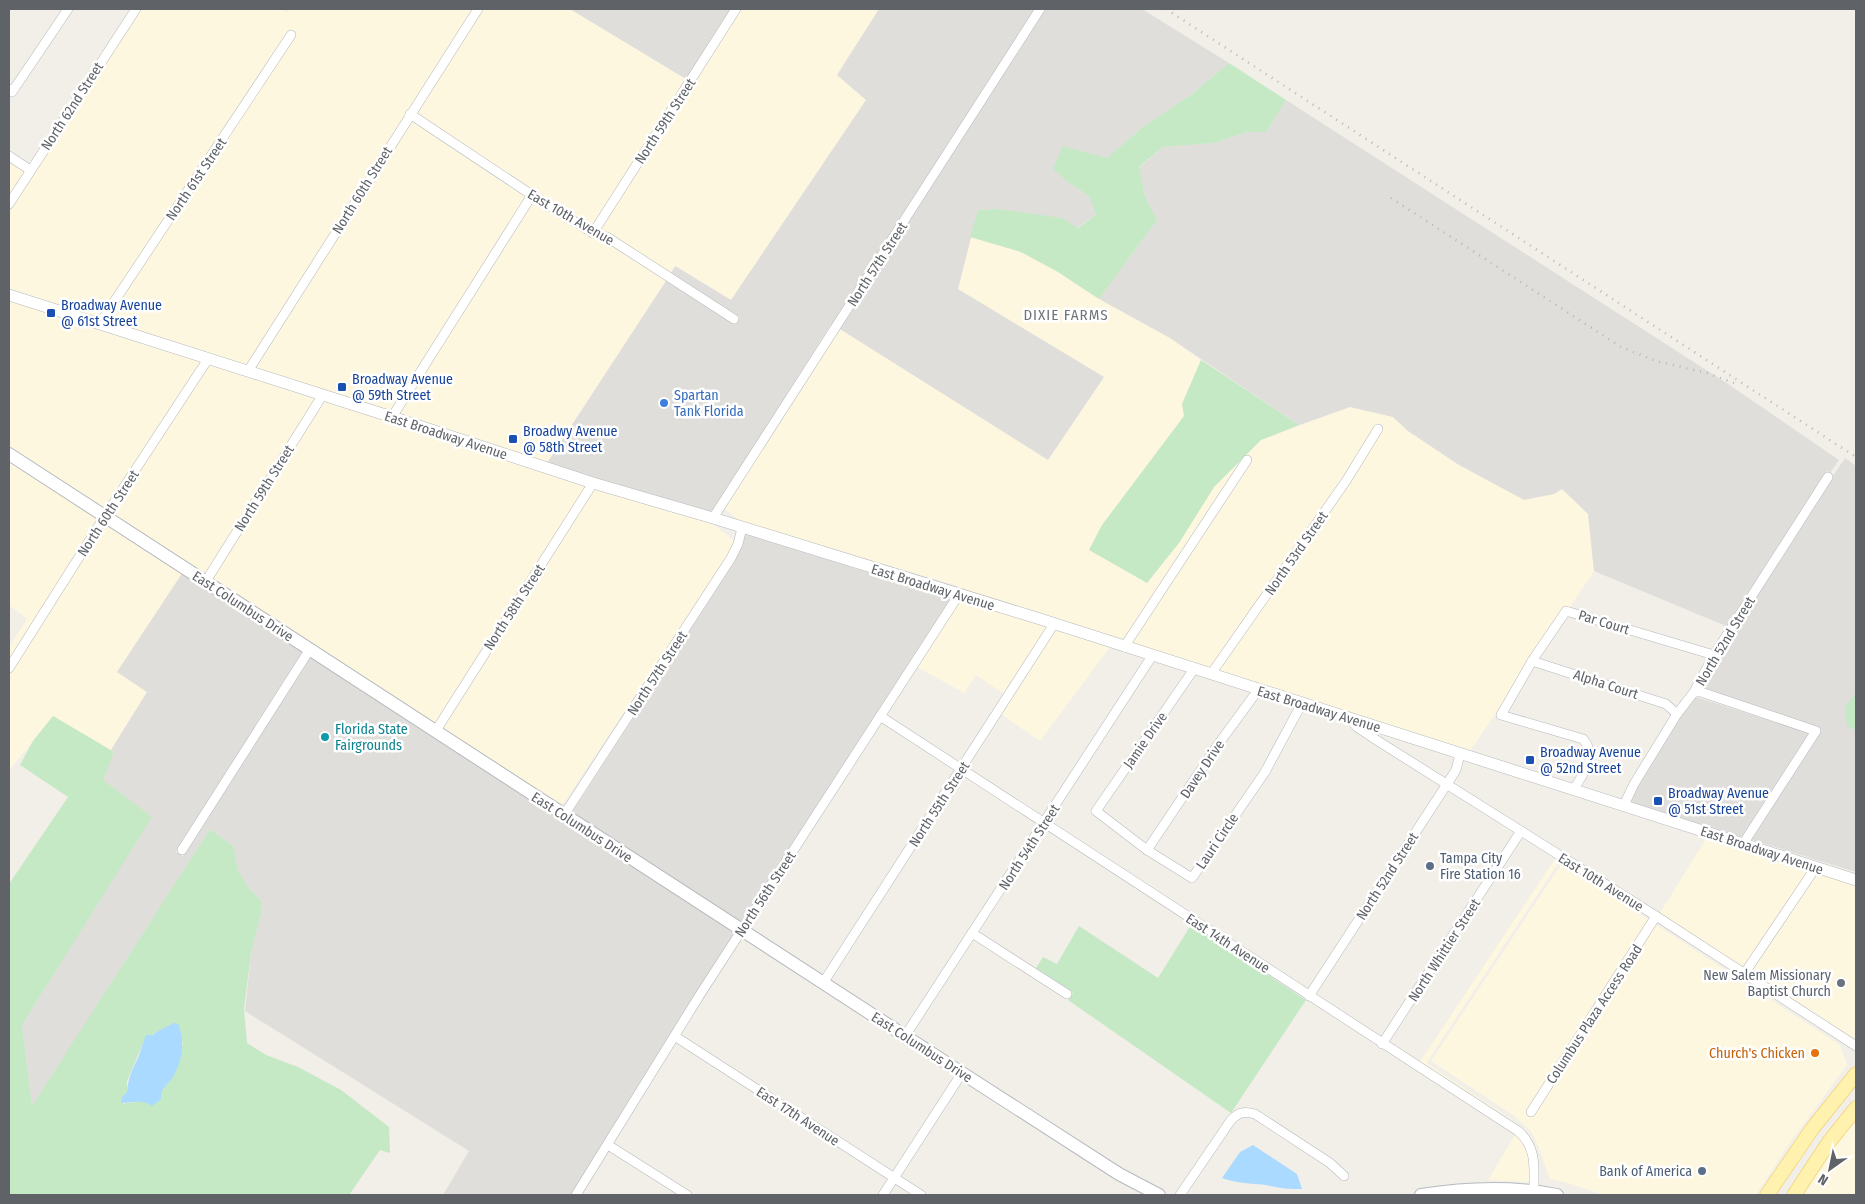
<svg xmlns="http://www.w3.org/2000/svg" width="1865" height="1204" viewBox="0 0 1865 1204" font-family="'Fira Sans Condensed',sans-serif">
<rect width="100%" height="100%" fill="#f1efe8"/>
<g fill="#fef7e0">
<path d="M 141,9 L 281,9 L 287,12 L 289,9 L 473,9 L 246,365 L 107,320 L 297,34 L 290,29 L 99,318 L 9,290 L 9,213 Z"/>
<path d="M 483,9 L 570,9 L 686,79 L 592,226 L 534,191 L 416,113 Z"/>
<path d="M 741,9 L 879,9 L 837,75 L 866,100 L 731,300 L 676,266 L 671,273 L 609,233 L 600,230 Z"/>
<path d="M 411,121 L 525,197 L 390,411 L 255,368 Z"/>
<path d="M 9,162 L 24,172 L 9,196 Z"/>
<path d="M 533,201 L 594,239 L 604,242 L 666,281 L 547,463 L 398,414 Z"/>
<path d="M 970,237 L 1021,252 L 1058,272 L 1086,291 L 1170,338 L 1201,360 L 1182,404 L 1185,416 L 1102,525 L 1089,550 L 1179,543 L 1214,487 L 1242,460 L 1122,641 L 957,590 L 959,586 L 742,523 L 725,509 L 840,329 L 1048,460 L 1104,377 L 958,289 Z"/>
<path d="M 9,300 L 201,361 L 104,510 L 9,448 Z"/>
<path d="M 210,364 L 316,399 L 205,574 L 111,515 Z"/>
<path d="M 324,401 L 389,421 L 586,486 L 434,725 L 213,579 Z"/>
<path d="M 1350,407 L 1393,417 L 1408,431 L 1459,465 L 1561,488 L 1588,514 L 1594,571 L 1570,607 L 1563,609 L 1530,655 L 1502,704 L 1470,751 L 1351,713 L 1348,710 L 1347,712 L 1218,672 L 1350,483 L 1384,427 L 1377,423 L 1343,478 L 1210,669 L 1131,644 L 1253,459 L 1247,454 L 1261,440 Z"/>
<path d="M 9,460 L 99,518 L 9,660 L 9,647 L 27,619 L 9,605 Z"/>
<path d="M 595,488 L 712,523 L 734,541 L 727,556 L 692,610 L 561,807 L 441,730 Z"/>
<path d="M 106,523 L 183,572 L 117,672 L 147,692 L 111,750 L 53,716 L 9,771 L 9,676 Z"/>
<path d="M 960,601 L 1047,627 L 1004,694 L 976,675 L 964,693 L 917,667 Z"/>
<path d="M 1055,630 L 1110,647 L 1040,741 L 1001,714 Z"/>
<path d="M 1707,837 L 1809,870 L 1743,967 L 1660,913 Z"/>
<path d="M 1555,859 L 1559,862 L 1427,1062 L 1429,1065 L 1510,1119 L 1519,1126 L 1420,1062 Z"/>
<path d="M 1562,863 L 1840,1045 L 1847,1065 L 1791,1141 L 1756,1195 L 1604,1195 L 1568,1183 L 1550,1179 L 1537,1143 L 1531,1131 L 1513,1115 L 1431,1061 Z"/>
<path d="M 1817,873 L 1856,885 L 1856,1041 L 1751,972 Z"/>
<path d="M 1856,1107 L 1856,1195 L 1803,1195 L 1834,1148 Z"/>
<path d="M 1515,1135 L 1521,1140 L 1529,1158 L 1531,1167 L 1530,1182 L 1488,1180 Z"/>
</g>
<g fill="#e0deda">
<path d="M 570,9 L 731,9 L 686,79 Z"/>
<path d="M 879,9 L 1035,9 L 833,324 L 831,324 L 712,513 L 547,463 L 666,281 L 735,325 L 740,317 L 671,273 L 675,266 L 731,300 L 866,100 L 837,75 Z"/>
<path d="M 1045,9 L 1142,9 L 1229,63 L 1192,94 L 1143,127 L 1107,158 L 1068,182 L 1089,196 L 1096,215 L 1077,228 L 1029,214 L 998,209 L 978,210 L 958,289 L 1104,377 L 1048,460 L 840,329 Z"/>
<path d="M 1286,100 L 1728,384 L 1839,460 L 1830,473 L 1827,471 L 1712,650 L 1726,626 L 1594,571 L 1588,514 L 1562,489 L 1554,494 L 1524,500 L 1459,465 L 1408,431 L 1393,417 L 1350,407 L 1299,425 L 1170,338 L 1099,299 L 1157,220 L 1145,196 L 1139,168 L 1163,147 L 1214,143 L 1247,132 L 1266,132 Z"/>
<path d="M 1845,458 L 1856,466 L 1856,872 L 1746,838 L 1816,731 L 1693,686 Z"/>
<path d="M 745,534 L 951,598 L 741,924 L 571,814 L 735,561 Z"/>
<path d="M 183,572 L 304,651 L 176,852 L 183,856 L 311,656 L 736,932 L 571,1195 L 443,1195 L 469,1151 L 245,1011 L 251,953 L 261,913 L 262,902 L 248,887 L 238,870 L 233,846 L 210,829 L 32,1107 L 22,1025 L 151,817 L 102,780 L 114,752 L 111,750 L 147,692 L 117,672 Z"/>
<path d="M 1696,697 L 1809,733 L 1741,838 L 1630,802 L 1638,786 L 1680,716 Z"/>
</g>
<g fill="#c5e8c5" fill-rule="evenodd">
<path d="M 1229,63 L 1286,100 L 1266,132 L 1247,132 L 1214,143 L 1163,147 L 1139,167 L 1145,196 L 1157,220 L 1099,299 L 1058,272 L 1021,252 L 970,237 L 978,210 L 998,209 L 1062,218 L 1078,228 L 1096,215 L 1089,196 L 1068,182 L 1053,169 L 1063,146 L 1107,158 L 1143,127 L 1192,94 Z"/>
<path d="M 1201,360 L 1299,425 L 1261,440 L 1214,487 L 1179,543 L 1147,583 L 1089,550 L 1102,525 L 1184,416 L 1182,404 Z"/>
<path d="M 1856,692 L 1856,730 L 1847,726 L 1845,706 L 1855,695 Z"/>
<path d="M 53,716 L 114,752 L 103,780 L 152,817 L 22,1025 L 32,1106 L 210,829 L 233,846 L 238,870 L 248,887 L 262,902 L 261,913 L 251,953 L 244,1008 L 247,1043 L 266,1055 L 298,1067 L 341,1090 L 389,1127 L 390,1153 L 380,1150 L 349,1195 L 9,1195 L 9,884 L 68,797 L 20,765 L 33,741 ZM 174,1024 L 183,1043 L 168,1083 L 162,1089 L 161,1094 C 144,1104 140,1100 123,1104 L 122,1097 L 127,1092 L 127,1081 L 144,1041 L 158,1031 Z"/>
<path d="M 1191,925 L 1306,1000 L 1231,1113 L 1068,1000 L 1073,992 L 1036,968 L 1043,957 L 1057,964 L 1079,926 L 1158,978 Z"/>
</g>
<g fill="#aadaff">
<path d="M 174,1023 L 178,1024 C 185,1039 183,1060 174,1075 C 169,1085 160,1087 161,1099 L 152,1106 C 142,1099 132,1103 121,1103 L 122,1097 L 127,1092 C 128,1078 132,1070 138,1058 C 141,1050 143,1042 146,1035 L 153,1035 L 158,1031 Z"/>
<path d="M 1253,1145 L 1297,1174 L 1302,1189 C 1289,1189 1278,1188 1266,1185 C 1249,1183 1239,1184 1222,1178 L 1240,1152 Z"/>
</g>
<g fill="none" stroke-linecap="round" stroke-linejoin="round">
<defs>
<g id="minor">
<path d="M 9,89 L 12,92 L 68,9"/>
<path d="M 410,114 L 532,195 L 593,233 L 607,237 L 734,319"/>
<path d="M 9,156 L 30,170"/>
<path d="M 9,204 L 136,9"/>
<path d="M 593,233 L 736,9"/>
<path d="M 100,323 L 291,35"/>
<path d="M 248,371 L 478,9"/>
<path d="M 392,417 L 532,195"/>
<path d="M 713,518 L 1040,9"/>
<path d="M 206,581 L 322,396"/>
<path d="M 1124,647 L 1247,460"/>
<path d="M 1532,661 L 1666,704 L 1677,714"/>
<path d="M 9,668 L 105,516 L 208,359"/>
<path d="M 1194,669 L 1096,811 L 1147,850 L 1192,878 L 1265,772 L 1302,703"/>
<path d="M 1211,674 L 1346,481 L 1378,429"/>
<path d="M 1694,692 L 1701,692 L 1816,731 L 1743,844"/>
<path d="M 880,716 L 1518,1131 C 1539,1149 1533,1172 1534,1195"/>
<path d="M 1350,719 L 1357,727 L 1378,741 L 1656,916 L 1856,1046"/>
<path d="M 435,732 L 593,483"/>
<path d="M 1574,789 C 1584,772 1598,757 1583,739 L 1501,715 L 1532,661 L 1566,611 L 1714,655"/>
<path d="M 1624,805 L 1634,784 L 1677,714 L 1694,692 L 1714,655 L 1828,477"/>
<path d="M 564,815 L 731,558 L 738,544 L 742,528"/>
<path d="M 182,850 L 310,649"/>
<path d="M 1147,850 L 1217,746 L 1258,690"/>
<path d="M 972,933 L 1067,994"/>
<path d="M 1744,974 L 1816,867"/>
<path d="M 823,983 L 1054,624"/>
<path d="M 1309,996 L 1447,784 L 1456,770 L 1460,754"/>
<path d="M 905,1036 L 1152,656"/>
<path d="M 676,1037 L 921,1195"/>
<path d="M 1382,1044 L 1521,831"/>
<path d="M 1531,1112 L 1656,916"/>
<path d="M 608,1145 L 687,1195"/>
<path d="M 576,1195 L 701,993 L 958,596"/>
<path d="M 883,1195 L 962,1073"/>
<path d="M 1180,1195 L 1231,1120 C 1239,1112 1244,1111 1255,1114 L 1330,1163 L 1344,1176"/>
</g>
<path id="tertiary" d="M 9,295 L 392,417 L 593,483 L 713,518 L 1037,618 L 1856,880"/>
<g id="secondary">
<path d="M 9,454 L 962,1073 L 1119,1174 L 1159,1195"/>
<path d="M 1421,1195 C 1466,1188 1512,1186 1557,1195"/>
</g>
<g id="primary">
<path d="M 1767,1195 L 1812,1129 L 1856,1074"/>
<path d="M 1794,1195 L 1829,1142 L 1856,1108"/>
</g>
</defs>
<use href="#minor" stroke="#b5b8bc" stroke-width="10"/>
<use href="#tertiary" stroke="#b5b8bc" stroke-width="12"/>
<use href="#secondary" stroke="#b6babf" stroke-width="14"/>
<use href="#primary" stroke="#f2c960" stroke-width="15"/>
<use href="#minor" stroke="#fff" stroke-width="9"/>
<use href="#tertiary" stroke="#fff" stroke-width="11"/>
<use href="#secondary" stroke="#fff" stroke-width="12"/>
<use href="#primary" stroke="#fff2af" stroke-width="14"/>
<g stroke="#b6b7b8" stroke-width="2.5" stroke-dasharray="1 6" stroke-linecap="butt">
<path d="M 1166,9 L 1856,457"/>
<path d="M 1391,198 L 1621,347 L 1656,361 L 1707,373 L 1734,383"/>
</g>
</g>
<g fill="#1a4fb4" stroke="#fff" stroke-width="2">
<rect x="46" y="308" width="10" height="10" rx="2.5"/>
<rect x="337" y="382" width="10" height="10" rx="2.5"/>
<rect x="508" y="434" width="10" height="10" rx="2.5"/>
<rect x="1525" y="755" width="10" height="10" rx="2.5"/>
<rect x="1653" y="796" width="10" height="10" rx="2.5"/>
</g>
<circle fill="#3f7fe0" stroke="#fff" stroke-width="2" cx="664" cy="403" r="5"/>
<circle fill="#0f9aa8" stroke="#fff" stroke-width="2" cx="325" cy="737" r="5"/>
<g fill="#5c6f8a" stroke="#fff" stroke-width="2">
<circle cx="1430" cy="866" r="5"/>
<circle cx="1702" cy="1171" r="5"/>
</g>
<circle fill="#6b7280" stroke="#fff" stroke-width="2" cx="1841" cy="983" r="5"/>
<circle fill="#e8710a" stroke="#fff" stroke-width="2" cx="1815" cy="1053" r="5"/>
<g text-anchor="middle" stroke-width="5" stroke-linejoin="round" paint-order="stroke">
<g font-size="14" fill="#5f6368" stroke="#fff">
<text transform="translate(72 106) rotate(-57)" y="5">North 62nd Street</text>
<text transform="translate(665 121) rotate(-57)" y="5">North 59th Street</text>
<text transform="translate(196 179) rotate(-56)" y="5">North 61st Street</text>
<text transform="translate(362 190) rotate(-58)" y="5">North 60th Street</text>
<text transform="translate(571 217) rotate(30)" y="5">East 10th Avenue</text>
<text transform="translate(877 264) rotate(-57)" y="5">North 57th Street</text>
<text transform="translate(446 435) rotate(18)" y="5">East Broadway Avenue</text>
<text transform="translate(264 488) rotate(-58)" y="5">North 59th Street</text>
<text transform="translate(108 513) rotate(-57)" y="5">North 60th Street</text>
<text transform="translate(1296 553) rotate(-55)" y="5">North 53rd Street</text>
<text transform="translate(933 587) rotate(17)" y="5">East Broadway Avenue</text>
<text transform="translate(243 606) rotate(33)" y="5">East Columbus Drive</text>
<text transform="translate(514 607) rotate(-57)" y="5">North 58th Street</text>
<text transform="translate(1604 622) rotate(17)" y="5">Par Court</text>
<text transform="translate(1725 641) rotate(-59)" y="5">North 52nd Street</text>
<text transform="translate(657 673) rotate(-57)" y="5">North 57th Street</text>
<text transform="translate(1606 684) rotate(18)" y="5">Alpha Court</text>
<text transform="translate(1319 709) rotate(17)" y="5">East Broadway Avenue</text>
<text transform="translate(1145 740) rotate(-55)" y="5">Jamie Drive</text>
<text transform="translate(1202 769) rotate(-56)" y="5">Davey Drive</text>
<text transform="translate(939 804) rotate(-57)" y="5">North 55th Street</text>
<text transform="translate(582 827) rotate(33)" y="5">East Columbus Drive</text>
<text transform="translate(1217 841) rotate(-56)" y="5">Lauri Circle</text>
<text transform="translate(1029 847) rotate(-57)" y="5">North 54th Street</text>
<text transform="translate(1762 850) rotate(18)" y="5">East Broadway Avenue</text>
<text transform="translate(1387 876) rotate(-57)" y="5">North 52nd Street</text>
<text transform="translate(1601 882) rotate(32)" y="5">East 10th Avenue</text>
<text transform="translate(765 894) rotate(-57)" y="5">North 56th Street</text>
<text transform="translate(1228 943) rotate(33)" y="5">East 14th Avenue</text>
<text transform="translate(1444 950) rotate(-57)" y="5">North Whittier Street</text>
<text transform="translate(1594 1014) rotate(-57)" y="5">Columbus Plaza Access Road</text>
<text transform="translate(922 1047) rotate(33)" y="5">East Columbus Drive</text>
<text transform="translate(798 1116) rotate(33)" y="5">East 17th Avenue</text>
</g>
<g font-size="14" fill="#164399" stroke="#fff" text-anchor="start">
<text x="61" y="310">Broadway Avenue<tspan x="61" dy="16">@ 61st Street</tspan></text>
<text x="352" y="384">Broadway Avenue<tspan x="352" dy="16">@ 59th Street</tspan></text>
<text x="523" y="436">Broadwy Avenue<tspan x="523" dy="16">@ 58th Street</tspan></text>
<text x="1540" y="757">Broadway Avenue<tspan x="1540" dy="16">@ 52nd Street</tspan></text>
<text x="1668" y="798">Broadway Avenue<tspan x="1668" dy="16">@ 51st Street</tspan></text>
</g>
<g font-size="14" fill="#366cbe" stroke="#fff" text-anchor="start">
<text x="674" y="400">Spartan<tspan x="674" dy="16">Tank Florida</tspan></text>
</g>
<g font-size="14" fill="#0d838f" stroke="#fff" text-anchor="start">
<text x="335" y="734">Florida State<tspan x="335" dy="16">Fairgrounds</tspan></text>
</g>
<g font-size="14" fill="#4e5e75" stroke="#fff" text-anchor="start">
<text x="1440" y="863">Tampa City<tspan x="1440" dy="16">Fire Station 16</tspan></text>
<text x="1692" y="1176" text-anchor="end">Bank of America</text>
</g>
<g font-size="14" fill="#5b616d" stroke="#fff" text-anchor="end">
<text x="1831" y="980">New Salem Missionary<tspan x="1831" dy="16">Baptist Church</tspan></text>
</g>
<g font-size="14" fill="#c56008" stroke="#fff" text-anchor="end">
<text x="1805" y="1058">Church's Chicken</text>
</g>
<g font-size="15" letter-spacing="1" fill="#70757a" stroke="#fff">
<text x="1066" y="320">DIXIE FARMS</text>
</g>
</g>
<rect width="1865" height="1204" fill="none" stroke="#5f6368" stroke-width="20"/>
<g transform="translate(1830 1169) rotate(213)" stroke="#ffffff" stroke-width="4" paint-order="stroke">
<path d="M0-4L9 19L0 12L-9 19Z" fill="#5f6368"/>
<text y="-8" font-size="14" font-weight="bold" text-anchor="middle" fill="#5f6368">N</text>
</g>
</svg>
